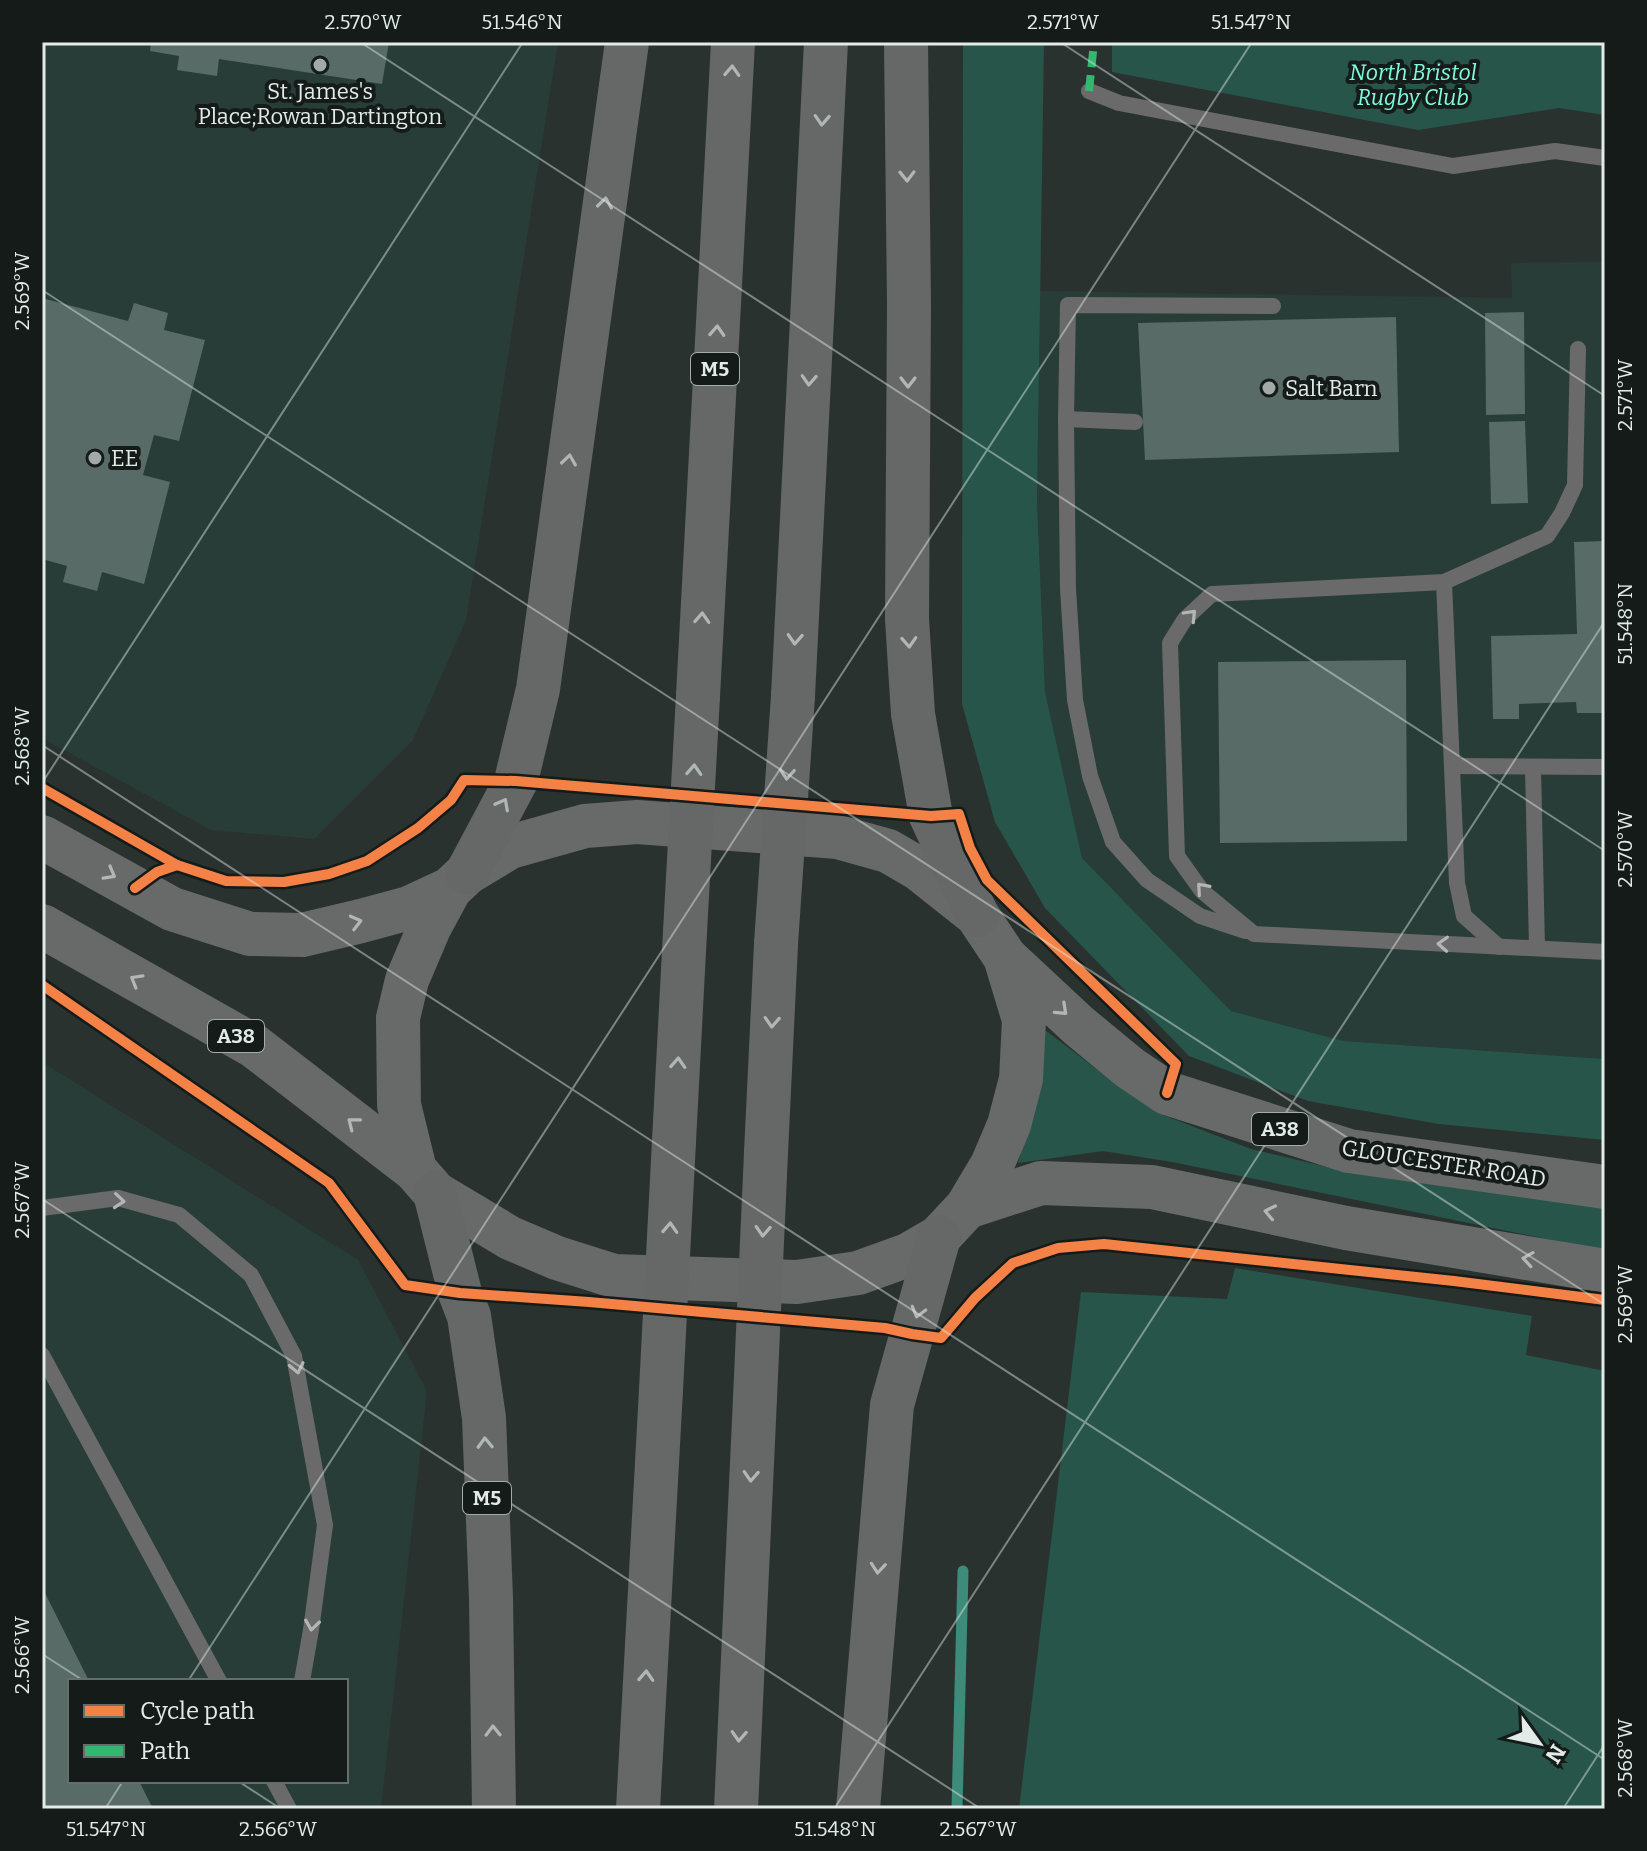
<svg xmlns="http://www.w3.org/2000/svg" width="1647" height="1851" viewBox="0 0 1647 1851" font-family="Bitter,serif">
<rect width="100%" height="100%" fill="#2a322f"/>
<g fill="#283d37" fill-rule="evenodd">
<path d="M 42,42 L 558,42 L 466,620 L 413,740 L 314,839 L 211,830 L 42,738 Z"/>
<path d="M 1605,262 L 1605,1059 L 1343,1041 L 1231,1011 L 1082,858 L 1045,692 L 1037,501 L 1040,291 L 1512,298 L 1511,263 Z"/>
<path d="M 42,1062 L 358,1260 L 427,1391 L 381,1809 L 42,1809 ZM 70,1681 L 346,1681 L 346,1781 L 70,1781 Z"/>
</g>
<g fill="#27554a">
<path d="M 963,42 L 1044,42 L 1037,501 L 1045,692 L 1082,858 L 1231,1011 L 1343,1041 L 1605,1059 L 1605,1140 L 1439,1124 L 1308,1101 L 1189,1056 L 1045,908 L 995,822 L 962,704 Z"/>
<path d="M 1112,42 L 1605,42 L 1605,115 L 1559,108 L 1418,130 L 1112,72 Z"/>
<path d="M 1041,1027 L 1103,1074 L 1163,1115 L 1251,1149 L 1344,1171 L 1605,1207 L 1605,1251 L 1172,1162 L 1103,1151 L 1018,1163 L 1031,1112 Z"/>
<path d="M 1235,1268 L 1532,1316 L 1526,1355 L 1605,1371 L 1605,1809 L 1019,1809 L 1081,1292 L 1227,1299 Z"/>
</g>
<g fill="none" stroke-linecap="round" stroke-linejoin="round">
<path stroke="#3d8b79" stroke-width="11" d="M 957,1809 L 963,1571"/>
</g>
<g fill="#586b66">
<path d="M 151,42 L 389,42 L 382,84 L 219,59 L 217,76 L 177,70 L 179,56 L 150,51 Z"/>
<path d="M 42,298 L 128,321 L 134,303 L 168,313 L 164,330 L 205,340 L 179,441 L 154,435 L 143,475 L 170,482 L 144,584 L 102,572 L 97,591 L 63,582 L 67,566 L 42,559 Z"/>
<path d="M 1524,312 L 1525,414 L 1486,415 L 1485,313 Z"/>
<path d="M 1396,317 L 1399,452 L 1145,460 L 1138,323 Z"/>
<path d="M 1525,421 L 1528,503 L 1491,504 L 1489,422 Z"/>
<path d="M 1605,541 L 1605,713 L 1577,713 L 1576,702 L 1519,704 L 1519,719 L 1493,719 L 1491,636 L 1577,634 L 1574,542 Z"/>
<path d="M 1406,660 L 1407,841 L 1220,843 L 1218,662 Z"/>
<path d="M 42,1587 L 89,1681 L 70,1681 L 70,1781 L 139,1781 L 153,1809 L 42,1809 Z"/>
</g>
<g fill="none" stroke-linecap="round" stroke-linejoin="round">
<g stroke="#6a6a6a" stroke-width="16">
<path d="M 1089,91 L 1119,103 L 1453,166 L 1555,151 L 1605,158"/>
<path d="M 1578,349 L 1575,485 L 1562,513 L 1547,536 L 1444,582 L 1212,594 L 1185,619 L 1170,643 L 1177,856 L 1202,891 L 1254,934 L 1605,952"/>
<path d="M 1066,419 L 1135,422"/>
<path d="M 1444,582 L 1457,883 L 1464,916 L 1499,947"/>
<path d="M 1452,766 L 1605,767"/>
<path d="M 1533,767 L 1537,948"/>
<path d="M 1245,931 L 1200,916 L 1147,880 L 1113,842 L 1090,776 L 1075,700 L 1068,589 L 1066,419 L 1068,305 L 1273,306"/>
<path d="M 42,1208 L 118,1198 L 179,1215 L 251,1275 L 294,1356 L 325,1525 L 311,1630 L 302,1681"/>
<path d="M 42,1355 L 219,1681"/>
<path d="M 274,1781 L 289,1809"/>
</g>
<g stroke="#686a6a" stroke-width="44">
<path d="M 637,822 L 838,837 L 888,851 L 919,869 L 977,915 L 1005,957 L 1024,1020 L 1021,1079 L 1009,1125 L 992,1165 L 967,1207 L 939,1237 L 908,1255 L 858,1273 L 797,1282 L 614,1276 L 557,1258 L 510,1238 L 435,1193 L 415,1170 L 399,1105 L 398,1018 L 407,980 L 430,926 L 450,889 L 467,873 L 510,847 L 585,826 Z"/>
<path d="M 42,837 L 172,909 L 250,934 L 302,935 L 361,921 L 409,908 L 450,889"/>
<path d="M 42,926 L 254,1046 L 415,1170"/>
<path d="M 1005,957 L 1079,1026 L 1130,1068 L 1167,1093 L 1349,1151 L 1605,1187"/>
<path d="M 967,1207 L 1041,1183 L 1152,1187 L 1346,1228 L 1605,1271"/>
</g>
<g stroke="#656867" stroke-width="44">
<path d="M 906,42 L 909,304 L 907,619 L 913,714 L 931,816 L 977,915"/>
<path d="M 698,696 L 733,42"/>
<path d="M 793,696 L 826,42"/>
<path d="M 467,873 L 516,781 L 538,689 L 627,42"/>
<path d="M 674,1141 L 685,932"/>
<path d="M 766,1153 L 776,944"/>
<path d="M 435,1193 L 460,1293 L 469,1316 L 484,1418 L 491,1598 L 494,1809"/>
<path d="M 638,1809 L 661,1390"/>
<path d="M 736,1809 L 755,1398"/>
<path d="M 858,1809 L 892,1405 L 939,1237"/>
</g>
<g stroke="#656867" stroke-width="44">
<path d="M 685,932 L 698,696"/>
<path d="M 776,944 L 793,696"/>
<path d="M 661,1390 L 674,1141"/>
<path d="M 755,1398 L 766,1153"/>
</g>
<path stroke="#33b770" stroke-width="8" stroke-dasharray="16 8" stroke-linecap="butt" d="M 1089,91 L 1094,42"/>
<defs>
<g id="cycleway">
<path d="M 42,788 L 177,865"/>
<path d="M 135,888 L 157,872 L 177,865 L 226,881 L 284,882 L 329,874 L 367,861 L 418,828 L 451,800 L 464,780 L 516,781 L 931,816 L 959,814 L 970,848 L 987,880 L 1176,1064 L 1167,1093"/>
<path d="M 42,985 L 329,1183 L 405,1285 L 460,1293 L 589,1302 L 885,1328 L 912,1334 L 941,1338 L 975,1298 L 1013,1263 L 1058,1248 L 1104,1244 L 1454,1281 L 1605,1300"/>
</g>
</defs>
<use href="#cycleway" stroke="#141b19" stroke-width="15"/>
<use href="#cycleway" stroke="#f48246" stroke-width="10"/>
</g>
<defs><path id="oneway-chevron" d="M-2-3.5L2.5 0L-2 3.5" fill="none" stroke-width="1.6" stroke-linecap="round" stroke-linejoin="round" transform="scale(2)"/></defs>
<g stroke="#b0b7b4">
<use href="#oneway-chevron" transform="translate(732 71) rotate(-87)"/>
<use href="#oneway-chevron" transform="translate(822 120) rotate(93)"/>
<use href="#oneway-chevron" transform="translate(907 176) rotate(89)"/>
<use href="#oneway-chevron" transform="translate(605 203) rotate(-82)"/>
<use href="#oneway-chevron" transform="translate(717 331) rotate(-87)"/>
<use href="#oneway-chevron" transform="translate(809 380) rotate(93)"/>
<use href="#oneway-chevron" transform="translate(908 382) rotate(90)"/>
<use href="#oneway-chevron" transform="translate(569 460) rotate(-82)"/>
<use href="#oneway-chevron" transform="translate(702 618) rotate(-87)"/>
<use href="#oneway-chevron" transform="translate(795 639) rotate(93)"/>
<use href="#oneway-chevron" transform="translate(909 642) rotate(87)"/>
<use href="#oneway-chevron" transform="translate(694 770) rotate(-87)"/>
<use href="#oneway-chevron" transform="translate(787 774) rotate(94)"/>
<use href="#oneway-chevron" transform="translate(503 804) rotate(-62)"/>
<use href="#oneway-chevron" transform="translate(772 1022) rotate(93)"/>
<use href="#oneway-chevron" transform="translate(678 1063) rotate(-87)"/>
<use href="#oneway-chevron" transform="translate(670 1228) rotate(-87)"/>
<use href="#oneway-chevron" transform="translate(763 1231) rotate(93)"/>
<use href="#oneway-chevron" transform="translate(918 1312) rotate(105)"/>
<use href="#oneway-chevron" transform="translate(485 1443) rotate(-92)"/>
<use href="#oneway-chevron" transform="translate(751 1476) rotate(93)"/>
<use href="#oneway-chevron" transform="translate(878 1568) rotate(95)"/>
<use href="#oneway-chevron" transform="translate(646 1676) rotate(-87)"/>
<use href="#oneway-chevron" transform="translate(493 1731) rotate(-91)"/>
<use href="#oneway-chevron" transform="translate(739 1736) rotate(93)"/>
</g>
<g stroke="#b2b7b6">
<use href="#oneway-chevron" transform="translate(1191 615) rotate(-46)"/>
<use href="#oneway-chevron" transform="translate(1202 888) rotate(-131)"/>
<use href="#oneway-chevron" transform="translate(1443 944) rotate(-177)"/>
<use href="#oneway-chevron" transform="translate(119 1201) rotate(5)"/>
<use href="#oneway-chevron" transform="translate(297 1368) rotate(78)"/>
<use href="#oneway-chevron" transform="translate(312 1625) rotate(98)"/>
</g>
<g stroke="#b1b7b6">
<use href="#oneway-chevron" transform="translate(110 874) rotate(29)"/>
<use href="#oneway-chevron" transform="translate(356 922) rotate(-14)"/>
<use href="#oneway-chevron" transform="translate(136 980) rotate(-150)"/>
<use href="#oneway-chevron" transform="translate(1062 1010) rotate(43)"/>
<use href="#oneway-chevron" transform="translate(353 1123) rotate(-142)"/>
<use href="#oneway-chevron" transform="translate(1270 1212) rotate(-168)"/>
<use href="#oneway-chevron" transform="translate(1528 1259) rotate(-171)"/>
</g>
<path fill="none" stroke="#e2ebe8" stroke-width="2" stroke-opacity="0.45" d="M 360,42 L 1605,851M 1060,42 L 1605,396M 42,290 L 1605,1305M 42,745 L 1605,1760M 42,783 L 523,42M 42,1199 L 981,1809M 42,1654 L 84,1681M 188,1681 L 1252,42M 238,1781 L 281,1809M 105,1809 L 123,1781M 834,1809 L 1605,621M 1563,1809 L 1605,1744"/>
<g fill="#a2aaa7" stroke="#141b19" stroke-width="3">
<circle cx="320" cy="65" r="8"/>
<circle cx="1269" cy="388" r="8"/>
<circle cx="95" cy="458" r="8"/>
</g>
<g text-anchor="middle" stroke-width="8" stroke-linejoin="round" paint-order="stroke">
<g fill="#141b19" stroke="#a4adaa" stroke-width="2">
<rect x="691" y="353" width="48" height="32" rx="6"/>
<rect x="208" y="1020" width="56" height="32" rx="6"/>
<rect x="1252" y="1113" width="56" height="32" rx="6"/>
<rect x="463" y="1482" width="48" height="32" rx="6"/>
</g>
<g font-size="20" font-weight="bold" fill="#e2ebe8">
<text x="715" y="376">M5</text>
<text x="236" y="1043">A38</text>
<text x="1280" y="1136">A38</text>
<text x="487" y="1505">M5</text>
</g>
<g font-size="22" font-style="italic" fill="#81f9dc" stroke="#141b19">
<text x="1413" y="80">North Bristol<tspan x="1413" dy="25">Rugby Club</tspan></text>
</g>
<g font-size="22" fill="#e2ebe8" stroke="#141b19" text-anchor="start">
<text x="320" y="99" text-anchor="middle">St. James's<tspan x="320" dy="25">Place;Rowan Dartington</tspan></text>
<text x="1285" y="396">Salt Barn</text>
<text x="111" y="466">EE</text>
</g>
<g font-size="22" fill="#e2ebe8" stroke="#141b19">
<text transform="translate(1444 1163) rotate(9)" y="8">GLOUCESTER ROAD</text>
</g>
</g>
<rect width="1647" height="1851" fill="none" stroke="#141b19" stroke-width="88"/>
<rect x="68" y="1679" width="280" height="104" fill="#141b19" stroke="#666e6c" stroke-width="2"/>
<rect x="84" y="1705" width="40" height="12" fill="#f48246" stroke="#666e6c" stroke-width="2"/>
<text x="140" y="1719" font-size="24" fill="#e2ebe8">Cycle path</text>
<rect x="84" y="1745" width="40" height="12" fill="#33b770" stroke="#666e6c" stroke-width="2"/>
<text x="140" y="1759" font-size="24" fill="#e2ebe8">Path</text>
<g transform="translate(1539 1743) rotate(123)" stroke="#141b19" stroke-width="6" paint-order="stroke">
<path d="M0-6L14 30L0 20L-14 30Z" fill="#e2ebe8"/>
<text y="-12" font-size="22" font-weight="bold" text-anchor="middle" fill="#e2ebe8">N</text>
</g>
<rect x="44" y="44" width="1559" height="1763" fill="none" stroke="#e2ebe8" stroke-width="3"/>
<g font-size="20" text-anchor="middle" fill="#e2ebe8">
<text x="363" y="29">2.570°W</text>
<text x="522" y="29">51.546°N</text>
<text x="1063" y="29">2.571°W</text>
<text x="1251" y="29">51.547°N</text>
<text transform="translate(22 291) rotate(-90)" y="7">2.569°W</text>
<text transform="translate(1625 395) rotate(-90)" y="7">2.571°W</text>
<text transform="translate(1625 624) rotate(-90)" y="7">51.548°N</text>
<text transform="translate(22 746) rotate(-90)" y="7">2.568°W</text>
<text transform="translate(1625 849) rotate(-90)" y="7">2.570°W</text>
<text transform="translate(22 1200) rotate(-90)" y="7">2.567°W</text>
<text transform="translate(1625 1304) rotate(-90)" y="7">2.569°W</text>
<text transform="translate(22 1655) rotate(-90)" y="7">2.566°W</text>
<text transform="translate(1625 1758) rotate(-90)" y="7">2.568°W</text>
<text x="106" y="1836">51.547°N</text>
<text x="278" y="1836">2.566°W</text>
<text x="835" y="1836">51.548°N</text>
<text x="978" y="1836">2.567°W</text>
</g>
</svg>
